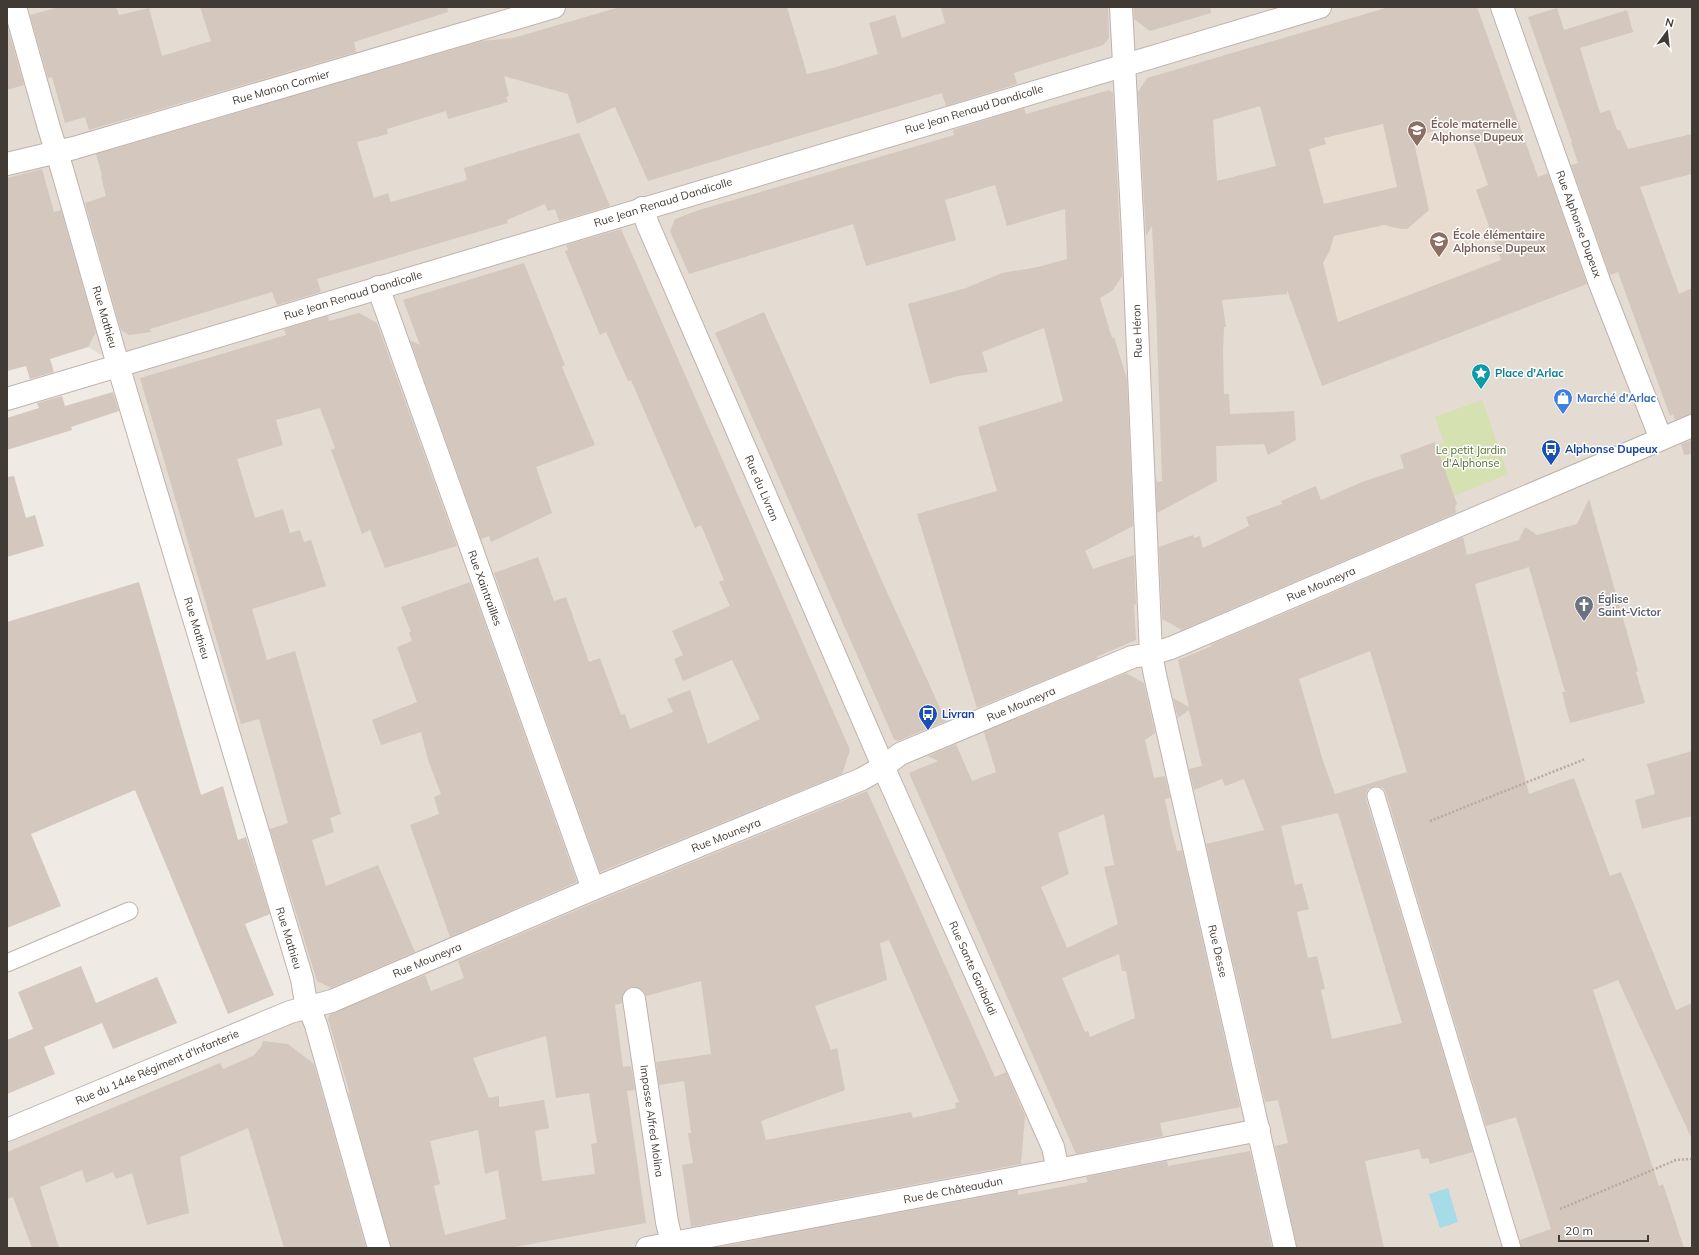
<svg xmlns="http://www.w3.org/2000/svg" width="1699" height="1255" viewBox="0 0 1699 1255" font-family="Mulish,sans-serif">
<rect width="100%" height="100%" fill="#f0eae5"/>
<path fill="#e4dbd3" d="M 7,7 L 1692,7 L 1692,1248 L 7,1248 L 7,1130 L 308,1007 L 118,365 L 88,347 L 7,371 Z"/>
<path fill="#e8dcd0" d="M 1499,67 L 1565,250 L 1333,348 L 1309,149 L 1325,144 L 1324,137 L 1420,95 Z"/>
<path fill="#d5e1b1" d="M 1482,400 L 1508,474 L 1454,496 L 1437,446 L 1444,443 L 1435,417 Z"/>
<path fill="#a6dbe8" d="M 1448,1188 L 1458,1222 L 1440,1228 L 1429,1194 Z"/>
<g fill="#d4c7be" fill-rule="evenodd">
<path d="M 59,7 L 116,7 L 119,15 L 149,8 L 162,56 L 211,41 L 200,7 L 447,7 L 448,12 L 354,42 L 356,52 L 89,130 L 85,117 L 65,123 L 52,77 L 48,78 L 30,15 Z"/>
<path d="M 620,7 L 787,7 L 807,74 L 833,68 L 878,54 L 869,23 L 895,15 L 902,38 L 945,23 L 941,7 L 1108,7 L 1109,38 L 1103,45 L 1014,73 L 1017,84 L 946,106 L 942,93 L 648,181 L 615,107 L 577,124 L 568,94 L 504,76 L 509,96 L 506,97 L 508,102 L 448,119 L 446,111 L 387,129 L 388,134 L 357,142 L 374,198 L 388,193 L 391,202 L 467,180 L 464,168 L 579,133 L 610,206 L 559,221 L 555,209 L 548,211 L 545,204 L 507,220 L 508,223 L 317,279 L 321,292 L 277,305 L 272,292 L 150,329 L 151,332 L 129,335 L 121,330 L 85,203 L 106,196 L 101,176 L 102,175 L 96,154 L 482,41 L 513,38 Z"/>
<path d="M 1134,7 L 1210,7 L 1211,13 L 1150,31 L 1134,19 Z"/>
<path d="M 1389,7 L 1477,7 L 1538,177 L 1548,173 L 1587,284 L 1322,386 L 1287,290 L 1287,294 L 1222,300 L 1226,327 L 1224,327 L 1223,351 L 1224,394 L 1229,394 L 1230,414 L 1294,411 L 1296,440 L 1268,455 L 1264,444 L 1216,446 L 1217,481 L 1157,513 L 1156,478 L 1157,482 L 1162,481 L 1156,305 L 1152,226 L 1146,236 L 1138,92 L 1147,78 ZM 1260,106 L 1276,166 L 1217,181 L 1213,120 ZM 1466,120 L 1488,185 L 1476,190 L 1501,260 L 1338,322 L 1323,263 L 1330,250 L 1334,236 L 1384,225 L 1401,229 L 1407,229 L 1429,210 L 1413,138 ZM 1383,124 L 1397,187 L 1324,204 L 1309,149 L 1326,144 L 1324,138 Z"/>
<path d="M 1557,8 L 1564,30 L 1627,10 L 1633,32 L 1580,48 L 1600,113 L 1610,110 L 1617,130 L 1620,130 L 1628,149 L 1692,134 L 1692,174 L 1640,187 L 1679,294 L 1692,288 L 1692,414 L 1675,420 L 1673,414 L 1670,416 L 1618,272 L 1610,275 L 1571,165 L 1578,163 L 1571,142 L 1572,142 L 1528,17 Z"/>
<path d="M 7,25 L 24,85 L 7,90 Z"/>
<path d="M 1109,90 L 1113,93 L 1122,276 L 1113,290 L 1100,298 L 1112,338 L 1114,337 L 1127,379 L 1133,526 L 1085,551 L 1093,569 L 1134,555 L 1136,605 L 1134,604 L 1136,640 L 1096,657 L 1098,658 L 977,708 L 917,514 L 997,491 L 978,427 L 1063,401 L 1044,328 L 982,352 L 988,372 L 958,376 L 930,384 L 908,304 L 966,288 L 1002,273 L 1038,267 L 1067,259 L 1065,209 L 1007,226 L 995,185 L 945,200 L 956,240 L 866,266 L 853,224 L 689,274 L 670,231 L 675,219 L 699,210 L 954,135 L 953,130 L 1024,108 L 1026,114 Z"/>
<path d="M 42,169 L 54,212 L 61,210 L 96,332 L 88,347 L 50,359 L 54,372 L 30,379 L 26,366 L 7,371 L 7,178 Z"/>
<path d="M 621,229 L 850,750 L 842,774 L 600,872 L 494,573 L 538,557 L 554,601 L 566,597 L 589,662 L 600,658 L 621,715 L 625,714 L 630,729 L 673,712 L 667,699 L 690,690 L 708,744 L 760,719 L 732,660 L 683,681 L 674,659 L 683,655 L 672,631 L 730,606 L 719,582 L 724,580 L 701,525 L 695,528 L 631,380 L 628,381 L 606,332 L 600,335 L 565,251 L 568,250 L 566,245 Z"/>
<path d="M 524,263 L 565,365 L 562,367 L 595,445 L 536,467 L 552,513 L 491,542 L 489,536 L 481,539 L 410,340 L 420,345 L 403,300 Z"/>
<path d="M 764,312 L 831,463 L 881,579 L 946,721 L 898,741 L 894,739 L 715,333 Z"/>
<path d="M 359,313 L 377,323 L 457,546 L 385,568 L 370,530 L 362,534 L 331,450 L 335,448 L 320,408 L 276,420 L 283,445 L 237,459 L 255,518 L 283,509 L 290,533 L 300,530 L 304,542 L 311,540 L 326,586 L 252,609 L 267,660 L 295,651 L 341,814 L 330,818 L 334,832 L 312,840 L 326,886 L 378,865 L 415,952 L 331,988 L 317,981 L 270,829 L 288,823 L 259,719 L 241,724 L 140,378 L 286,335 L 284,329 L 328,316 L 329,321 Z"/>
<path d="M 113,392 L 119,411 L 71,427 L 72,430 L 7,450 L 7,418 L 39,408 L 37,403 L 62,396 L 65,406 Z"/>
<path d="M 1692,440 L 1692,454 L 1684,455 L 1681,444 Z"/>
<path d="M 1435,442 L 1457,504 L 1455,506 L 1456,513 L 1182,630 L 1162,619 L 1159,547 L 1193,535 L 1194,538 L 1200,536 L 1203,548 L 1249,526 L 1246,517 L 1282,504 L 1281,501 L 1316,486 L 1321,500 L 1362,482 L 1404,468 L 1400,455 Z"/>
<path d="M 14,476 L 26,518 L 35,515 L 44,546 L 7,557 L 7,477 Z"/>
<path d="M 1589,499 L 1638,671 L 1636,672 L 1645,703 L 1570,723 L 1562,692 L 1565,692 L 1529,567 L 1475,584 L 1529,794 L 1574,778 L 1610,876 L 1621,872 L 1676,1010 L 1692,1003 L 1692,1139 L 1618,980 L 1593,990 L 1659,1186 L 1663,1184 L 1684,1248 L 1522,1248 L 1520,1240 L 1551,1229 L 1516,1117 L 1486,1126 L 1386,793 L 1383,788 L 1378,786 L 1373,787 L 1368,789 L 1366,794 L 1366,799 L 1473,1152 L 1430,1164 L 1428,1158 L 1422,1159 L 1419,1149 L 1365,1161 L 1384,1248 L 1297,1248 L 1275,1146 L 1288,1143 L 1278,1100 L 1265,1102 L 1206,844 L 1281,826 L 1295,885 L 1302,883 L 1309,909 L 1297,912 L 1308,958 L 1317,956 L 1325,989 L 1321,990 L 1332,1039 L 1402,1023 L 1338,813 L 1264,830 L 1244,779 L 1225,786 L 1222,779 L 1194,790 L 1189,769 L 1202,766 L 1189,710 L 1178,718 L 1173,698 L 1189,707 L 1178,660 L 1212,646 L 1210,645 L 1463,537 L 1467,555 L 1519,540 L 1525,527 L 1537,535 L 1577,524 ZM 1370,651 L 1407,772 L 1335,794 L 1323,761 L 1299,679 Z"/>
<path d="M 139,582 L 201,795 L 223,786 L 238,840 L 246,837 L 270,914 L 245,924 L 274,995 L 228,1014 L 135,790 L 31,834 L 61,906 L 7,928 L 7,622 Z"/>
<path d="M 470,582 L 577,882 L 450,937 L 410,825 L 439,814 L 434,797 L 441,794 L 428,760 L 421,732 L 381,745 L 372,720 L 417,702 L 397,647 L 412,641 L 409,632 L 411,632 L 401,607 Z"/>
<path d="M 1126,673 L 1144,683 L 1155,733 L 1145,740 L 1154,778 L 1165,776 L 1170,798 L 1165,799 L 1170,824 L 1177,851 L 1182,850 L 1240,1107 L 1160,1123 L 1163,1136 L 1076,1154 L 909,773 L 938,761 L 928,756 L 956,744 L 972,781 L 996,772 L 984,732 ZM 1104,814 L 1114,865 L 1104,867 L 1118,924 L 1067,948 L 1041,887 L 1069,874 L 1058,833 ZM 1119,954 L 1122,971 L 1126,971 L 1135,1018 L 1090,1037 L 1088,1031 L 1085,1032 L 1062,978 Z"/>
<path d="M 1692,751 L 1692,816 L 1642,829 L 1635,800 L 1655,794 L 1647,764 Z"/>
<path d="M 867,791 L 995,1077 L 1006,1072 L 1025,1116 L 1021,1164 L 691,1227 L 682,1165 L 693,1163 L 688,1133 L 691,1133 L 684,1081 L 659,1085 L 656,1062 L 711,1054 L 701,981 L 646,996 L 644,991 L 639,988 L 633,987 L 627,989 L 623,994 L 622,1003 L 615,1005 L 623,1067 L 631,1066 L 635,1090 L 627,1091 L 646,1223 L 509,1248 L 391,1248 L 348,1092 L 350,1094 L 328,1019 L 330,1014 L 425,975 L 431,991 L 464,978 L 458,961 L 598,901 ZM 889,940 L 959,1102 L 955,1103 L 956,1108 L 913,1118 L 911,1112 L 766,1140 L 761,1121 L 845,1090 L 837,1048 L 831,1050 L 815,1006 L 887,980 L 880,943 ZM 546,1036 L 556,1098 L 589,1093 L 597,1143 L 591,1144 L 595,1174 L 542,1181 L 535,1131 L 549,1128 L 544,1100 L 499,1107 L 499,1096 L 489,1098 L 473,1058 ZM 478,1130 L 485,1174 L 498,1170 L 506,1219 L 445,1235 L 434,1186 L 440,1184 L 430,1141 Z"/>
<path d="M 81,966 L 96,1003 L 157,977 L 177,1023 L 113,1049 L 102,1023 L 44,1047 L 55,1074 L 7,1094 L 7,1040 L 33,1029 L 18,992 Z"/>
<path d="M 263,1041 L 288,1044 L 314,1064 L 366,1248 L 284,1248 L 248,1128 L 180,1157 L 189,1213 L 147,1225 L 132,1173 L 116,1179 L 113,1172 L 86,1183 L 82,1170 L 40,1187 L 59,1248 L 32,1248 L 13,1197 L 7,1199 L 7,1152 L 220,1063 L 223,1069 L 253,1056 L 261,1047 Z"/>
<path d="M 1250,1151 L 1272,1248 L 714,1248 L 1018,1190 L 1018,1195 L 1088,1182 L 1086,1177 L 1167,1161 L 1168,1166 Z"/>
</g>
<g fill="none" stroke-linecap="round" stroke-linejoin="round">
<defs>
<g id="service">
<path d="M 1376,796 L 1512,1248"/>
<path d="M 7,963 L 129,911"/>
</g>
<g id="minor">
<path d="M 15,7 L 49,128 L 62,169 L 118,365 L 302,979 L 305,997 L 316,1025 L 379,1248"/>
<path d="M 1121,7 L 1133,233 L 1151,654 L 1155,675 L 1285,1248"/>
<path d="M 1502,7 L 1599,281 L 1661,439"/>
<path d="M 7,164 L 74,148 L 554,7"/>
<path d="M 642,208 L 648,225 L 890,782 L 1053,1147 L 1058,1170"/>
<path d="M 378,287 L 593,889"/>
<path d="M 7,399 L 1320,7"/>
<path d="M 634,999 L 667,1222 L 672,1243"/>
<path d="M 7,1130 L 290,1012 L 332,1001 L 593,889 L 862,779 L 883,767 L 900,754 L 1132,657 L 1151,654 L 1171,648 L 1692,426"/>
<path d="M 647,1248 L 1058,1170 L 1259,1130"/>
</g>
</defs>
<use href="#service" stroke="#beb3ab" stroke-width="19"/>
<use href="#minor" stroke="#beb3ab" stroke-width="24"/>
<g stroke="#bba99b" stroke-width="2.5" stroke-dasharray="2 2" stroke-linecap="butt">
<path d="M 1430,821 L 1585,759"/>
<path d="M 1560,1209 L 1676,1160 L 1692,1159"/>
</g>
<use href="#service" stroke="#fff" stroke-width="17"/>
<use href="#minor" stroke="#fff" stroke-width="22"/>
</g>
<defs>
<symbol id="school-pin" viewBox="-11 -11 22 30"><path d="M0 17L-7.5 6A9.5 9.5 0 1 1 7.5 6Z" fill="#8d6e63" stroke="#fff"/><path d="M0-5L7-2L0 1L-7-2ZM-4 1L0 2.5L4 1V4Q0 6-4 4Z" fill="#fff"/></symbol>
<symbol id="sight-pin" viewBox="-11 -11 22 30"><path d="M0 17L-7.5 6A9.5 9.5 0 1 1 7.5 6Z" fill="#0f9aa8" stroke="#fff"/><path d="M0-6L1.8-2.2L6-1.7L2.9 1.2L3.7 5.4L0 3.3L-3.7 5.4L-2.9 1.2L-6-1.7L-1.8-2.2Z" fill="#fff"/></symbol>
<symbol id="shop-pin" viewBox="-11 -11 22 30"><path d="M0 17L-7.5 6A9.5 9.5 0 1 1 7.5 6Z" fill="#3f7fe0" stroke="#fff"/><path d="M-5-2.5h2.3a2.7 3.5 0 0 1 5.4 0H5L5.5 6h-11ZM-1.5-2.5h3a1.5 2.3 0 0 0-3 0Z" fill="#fff"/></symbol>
<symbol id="bus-pin" viewBox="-11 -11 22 30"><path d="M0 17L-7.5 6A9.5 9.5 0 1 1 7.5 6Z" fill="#1a4fb4" stroke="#fff"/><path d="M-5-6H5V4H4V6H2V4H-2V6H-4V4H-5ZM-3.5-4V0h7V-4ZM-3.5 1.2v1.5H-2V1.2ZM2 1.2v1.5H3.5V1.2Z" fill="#fff"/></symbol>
<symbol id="church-pin" viewBox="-11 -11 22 30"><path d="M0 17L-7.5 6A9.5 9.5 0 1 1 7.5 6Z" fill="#6b7280" stroke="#fff"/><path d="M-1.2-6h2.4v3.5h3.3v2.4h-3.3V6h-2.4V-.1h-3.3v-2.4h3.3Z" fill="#fff"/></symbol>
</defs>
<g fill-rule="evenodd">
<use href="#school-pin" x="1406" y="119" width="22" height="30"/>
<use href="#school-pin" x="1428" y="230" width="22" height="30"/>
<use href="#sight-pin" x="1470" y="362" width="22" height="30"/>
<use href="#shop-pin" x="1552" y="387" width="22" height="30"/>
<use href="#bus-pin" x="1540" y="438" width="22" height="30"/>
<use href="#church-pin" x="1573" y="594" width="22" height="30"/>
<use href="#bus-pin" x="917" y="703" width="22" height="30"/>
</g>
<g text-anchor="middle" stroke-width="3" stroke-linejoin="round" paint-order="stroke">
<g font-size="11" fill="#423a35" stroke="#fff">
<text transform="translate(281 87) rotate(-16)" y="4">Rue Manon Cormier</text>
<text transform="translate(974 109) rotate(-17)" y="4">Rue Jean Renaud Dandicolle</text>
<text transform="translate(663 202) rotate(-17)" y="4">Rue Jean Renaud Dandicolle</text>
<text transform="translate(1579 224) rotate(70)" y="4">Rue Alphonse Dupeux</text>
<text transform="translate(353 295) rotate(-17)" y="4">Rue Jean Renaud Dandicolle</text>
<text transform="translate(105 317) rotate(74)" y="4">Rue Mathieu</text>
<text transform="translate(1137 331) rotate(-92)" y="4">Rue Héron</text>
<text transform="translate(762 488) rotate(67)" y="4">Rue du Livran</text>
<text transform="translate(1321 584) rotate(-23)" y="4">Rue Mouneyra</text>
<text transform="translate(485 588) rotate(70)" y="4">Rue Xaintrailles</text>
<text transform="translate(197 628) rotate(73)" y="4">Rue Mathieu</text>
<text transform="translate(1021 704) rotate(-23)" y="4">Rue Mouneyra</text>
<text transform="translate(726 835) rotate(-22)" y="4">Rue Mouneyra</text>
<text transform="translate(289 938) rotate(73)" y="4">Rue Mathieu</text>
<text transform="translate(1218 951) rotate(77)" y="4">Rue Desse</text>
<text transform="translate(427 960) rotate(-23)" y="4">Rue Mouneyra</text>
<text transform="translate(973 968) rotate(66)" y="4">Rue Sante Garibaldi</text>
<text transform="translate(157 1067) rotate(-23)" y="4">Rue du 144e Régiment d'Infanterie</text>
<text transform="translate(652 1121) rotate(82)" y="4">Impasse Alfred Molina</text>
<text transform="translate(953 1190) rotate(-11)" y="4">Rue de Châteaudun</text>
</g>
<g font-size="11" font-weight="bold" fill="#785e54" stroke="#fff" text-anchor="start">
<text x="1431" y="128">École maternelle<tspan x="1431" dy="13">Alphonse Dupeux</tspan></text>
<text x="1453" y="239">École élémentaire<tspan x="1453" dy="13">Alphonse Dupeux</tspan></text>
</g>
<g font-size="11" font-weight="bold" fill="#0d838f" stroke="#fff" text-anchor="start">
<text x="1495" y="377">Place d'Arlac</text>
</g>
<g font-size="11" font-weight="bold" fill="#366cbe" stroke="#fff" text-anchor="start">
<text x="1577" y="402">Marché d'Arlac</text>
</g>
<g font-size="11" font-weight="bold" fill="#164399" stroke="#fff" text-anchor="start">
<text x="1565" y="453">Alphonse Dupeux</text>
<text x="942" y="718">Livran</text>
</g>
<g font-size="11" fill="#546d2f" stroke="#fff">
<text x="1471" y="454">Le petit Jardin<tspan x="1471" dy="13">d'Alphonse</tspan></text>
</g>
<g font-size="11" font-weight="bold" fill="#5b616d" stroke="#fff" text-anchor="start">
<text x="1598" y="603">Église<tspan x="1598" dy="13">Saint-Victor</tspan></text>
</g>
</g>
<rect width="1699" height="1255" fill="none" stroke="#423a35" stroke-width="16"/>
<g transform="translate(1667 32) rotate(15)" stroke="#ffffff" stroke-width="3" paint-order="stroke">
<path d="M0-3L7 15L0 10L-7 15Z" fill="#423a35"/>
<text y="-6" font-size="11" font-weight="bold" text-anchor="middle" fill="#423a35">N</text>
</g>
<path d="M1559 1235v6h89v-6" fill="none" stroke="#423a35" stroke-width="2"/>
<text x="1565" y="1235" font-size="12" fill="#423a35" stroke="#ffffff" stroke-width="3" paint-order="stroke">20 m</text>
</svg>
